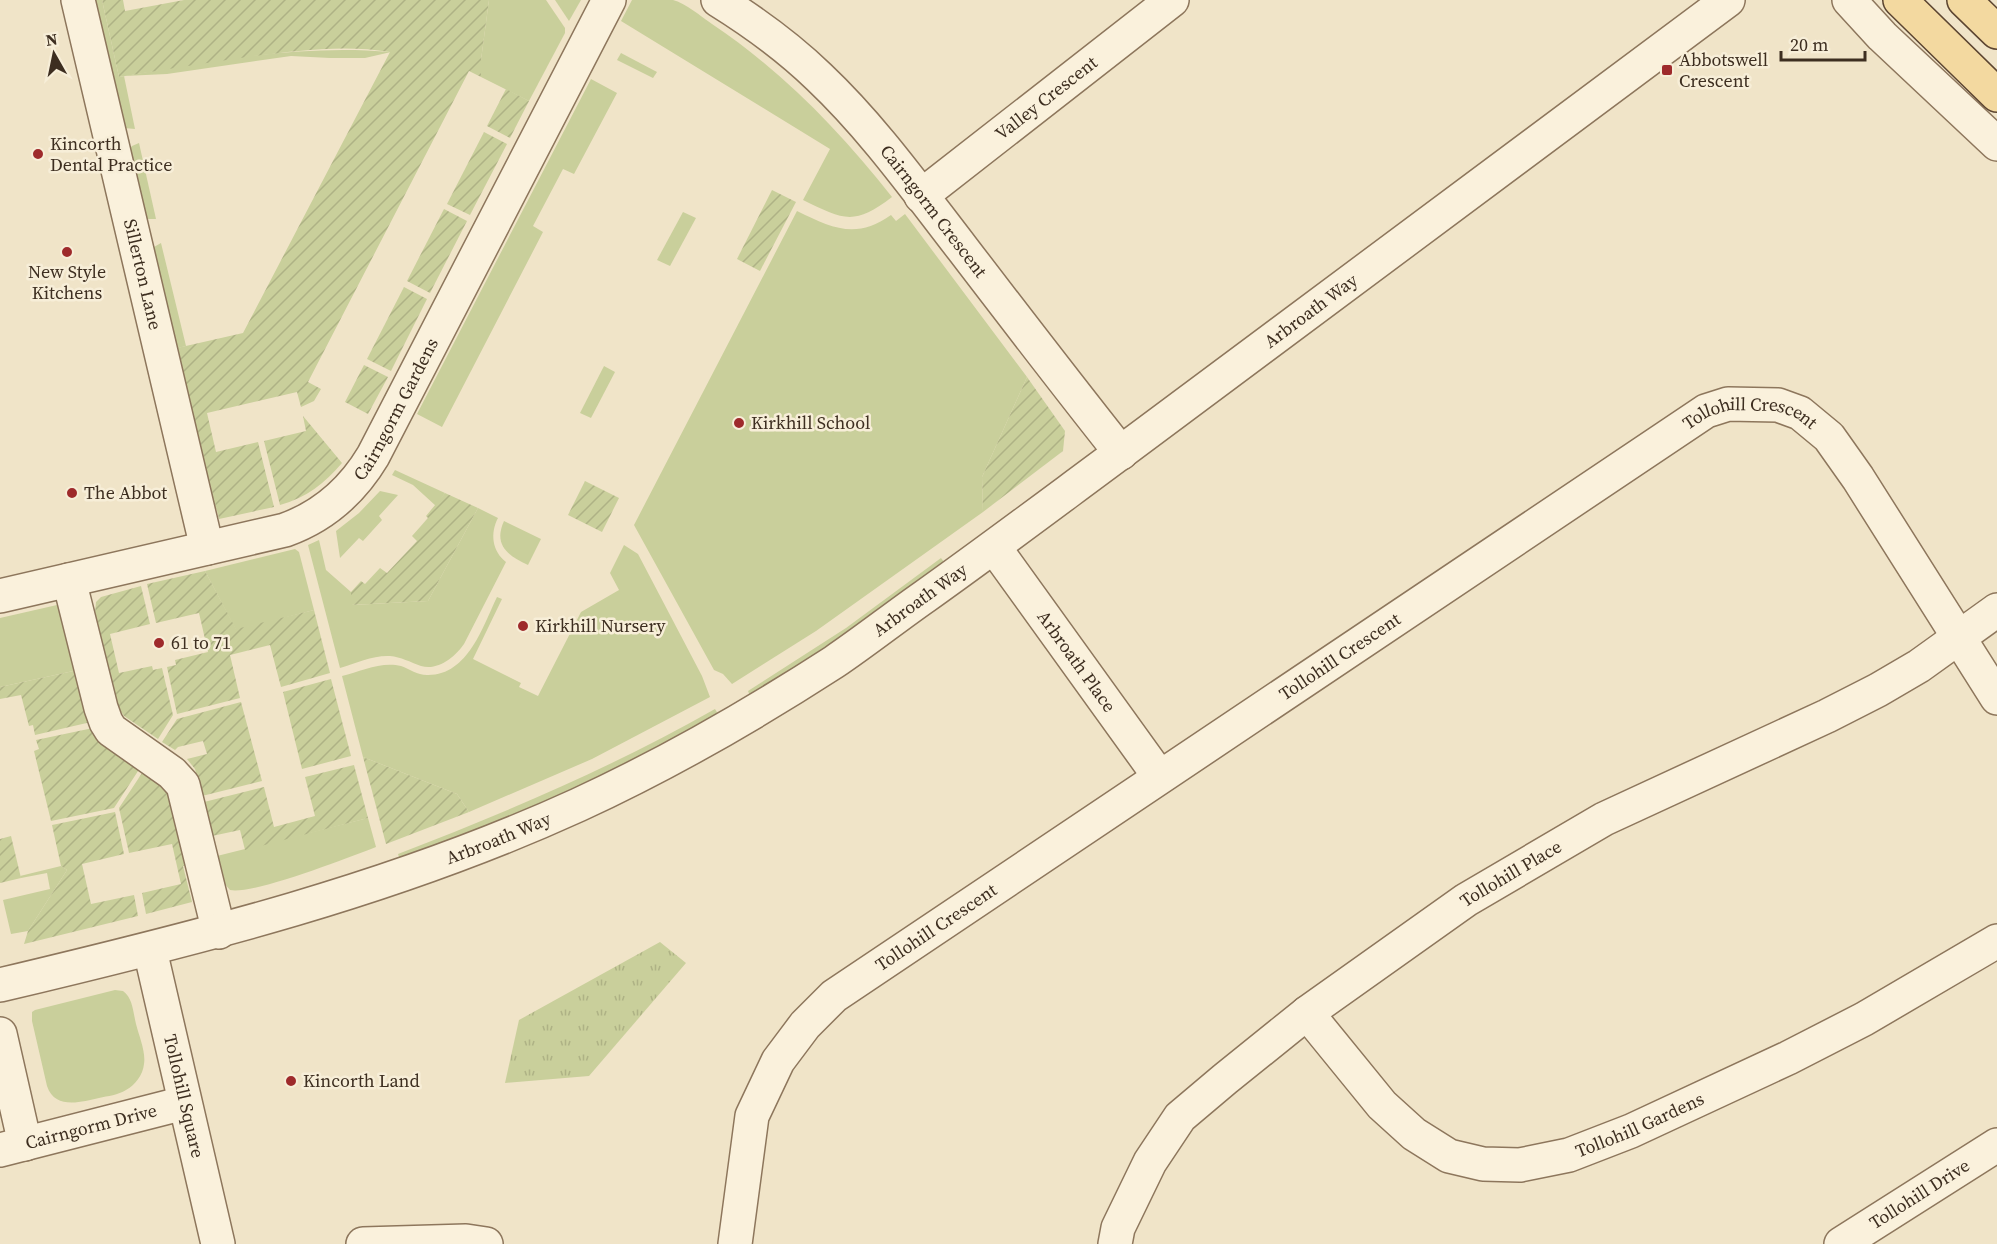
<svg xmlns="http://www.w3.org/2000/svg" width="1997" height="1244" viewBox="0 0 1997 1244" font-family="'Source Serif 4',serif">
<defs>
<pattern id="park-tufts" width="24" height="20" patternUnits="userSpaceOnUse" patternTransform="scale(1.5)"><rect width="24" height="20" fill="#c9cf9b"/><path d="M3 7l-1-3M5 7V3M7 7l1-3M15 17l-1-3M17 17v-4M19 17l1-3" fill="none" stroke="#aeb285"/></pattern>
<pattern id="garden-furrows" width="10" height="10" patternUnits="userSpaceOnUse" patternTransform="scale(1.5)"><rect width="10" height="10" fill="#c9cf9b"/><path d="M-1 1l2-2M0 10L10 0M9 11l2-2" fill="none" stroke="#aeb285"/></pattern>
</defs>
<rect width="100%" height="100%" fill="#f0e4c8"/>
<g fill="#c9cf9b">
<path d="M 93,0 L 102,0 L 119,77 C 208,61 300,44 391,52 L 365,58 L 330,58 L 291,56 L 167,74 L 124,76 L 135,129 L 124,128 Z"/>
<path d="M 489,0 L 546,0 L 565,28 L 565,33 L 529,101 L 481,77 L 481,60 Z"/>
<path d="M 555,0 L 581,0 L 569,21 Z"/>
<path d="M 632,0 C 643,0 662,0 673,0 C 685,3 702,17 712,24 C 782,71 840,131 892,197 C 854,226 844,220 803,200 L 830,149 L 621,21 Z"/>
<path d="M 621,53 L 657,72 L 653,78 L 617,60 Z"/>
<path d="M 591,79 L 617,93 L 574,174 L 563,169 L 533,226 L 543,232 L 442,427 L 417,414 Z"/>
<path d="M 139,143 L 156,219 L 145,219 L 128,151 L 132,146 Z"/>
<path d="M 797,211 C 832,228 856,240 891,215 L 896,221 L 905,214 L 1027,377 L 982,477 L 983,512 L 816,631 L 732,684 L 723,674 L 714,670 L 634,525 Z"/>
<path d="M 683,212 L 696,218 L 670,266 L 657,260 Z"/>
<path d="M 161,243 L 186,346 L 178,348 L 217,509 L 209,511 L 151,251 L 154,247 Z"/>
<path d="M 604,366 L 615,372 L 591,418 L 580,413 Z"/>
<path d="M 395,470 L 445,493 L 436,506 L 413,485 L 392,475 Z"/>
<path d="M 380,491 L 398,495 L 379,516 L 382,520 L 363,541 L 359,538 L 340,558 L 336,531 L 359,513 Z"/>
<path d="M 478,508 L 498,518 C 490,533 492,551 506,562 L 464,644 C 455,657 438,671 421,666 C 410,662 401,657 390,656 C 374,655 356,663 340,668 L 308,545 L 319,540 L 326,570 L 351,592 L 352,605 L 428,601 Z"/>
<path d="M 504,521 L 541,539 L 528,565 C 508,556 493,545 504,521 Z"/>
<path d="M 624,545 L 638,554 L 702,676 L 710,697 L 592,759 L 469,812 L 457,794 L 363,757 L 342,676 C 361,671 382,661 401,666 C 410,669 417,675 427,675 C 468,676 483,626 497,597 L 502,599 L 473,659 L 521,683 L 519,687 L 538,696 L 581,612 L 619,590 L 610,573 Z"/>
<path d="M 295,549 L 299,552 L 314,610 L 236,630 L 205,571 Z"/>
<path d="M 941,558 L 944,562 L 849,632 L 750,696 L 748,691 L 846,628 Z"/>
<path d="M 57,605 L 60,607 L 78,670 L 0,687 L 0,618 Z"/>
<path d="M 715,709 L 718,714 C 656,750 591,783 525,811 C 484,829 442,844 400,860 L 398,854 C 507,812 613,767 715,709 Z"/>
<path d="M 368,818 L 376,847 C 350,857 253,895 230,890 L 224,883 L 217,856 Z"/>
<path d="M 61,866 L 67,870 L 28,931 L 11,934 L 3,900 L 50,889 L 47,873 L 21,878 L 20,876 Z"/>
<path d="M 115,990 L 123,991 C 133,998 133,1012 136,1024 C 139,1036 146,1052 144,1064 C 143,1075 135,1085 126,1090 C 118,1095 108,1096 99,1098 C 81,1102 55,1110 47,1086 L 32,1021 L 32,1012 L 35,1010 Z"/>
</g>
<path fill="url(#park-tufts)" d="M 660,942 L 686,963 L 589,1076 L 505,1083 L 519,1020 Z"/>
<g fill="url(#garden-furrows)">
<path d="M 102,0 L 123,0 L 125,11 L 184,0 L 489,0 L 481,60 L 481,77 L 469,71 L 308,382 L 321,389 L 314,401 L 301,407 L 297,392 L 207,413 L 216,452 L 258,442 L 274,507 L 219,519 L 177,348 L 243,333 L 390,52 C 343,44 294,51 247,57 C 204,63 162,70 119,77 Z"/>
<path d="M 506,89 L 529,101 L 510,138 L 487,126 Z"/>
<path d="M 484,132 L 507,144 L 470,215 L 447,204 Z"/>
<path d="M 772,190 L 796,202 L 760,271 L 737,259 Z"/>
<path d="M 444,209 L 467,221 L 430,293 L 407,281 Z"/>
<path d="M 404,287 L 427,299 L 391,371 L 367,359 Z"/>
<path d="M 364,365 L 388,377 L 368,414 L 345,402 Z"/>
<path d="M 1027,377 L 1065,431 L 1063,451 L 983,512 L 982,477 Z"/>
<path d="M 303,416 L 342,463 C 325,483 306,498 280,505 L 264,441 L 306,431 Z"/>
<path d="M 585,481 L 619,498 L 602,532 L 568,515 Z"/>
<path d="M 445,493 L 478,508 L 428,601 L 351,605 L 351,592 L 361,581 L 365,584 L 380,568 L 387,573 L 417,541 L 412,536 L 428,518 L 426,516 Z"/>
<path d="M 205,571 L 236,629 L 314,610 L 330,673 L 281,687 L 270,645 L 230,655 L 240,698 L 177,714 L 167,667 L 176,665 L 175,660 L 208,652 L 199,613 L 156,623 L 147,584 Z"/>
<path d="M 141,586 L 150,624 L 110,634 L 119,673 L 152,666 L 153,670 L 162,668 L 173,715 L 158,739 L 124,716 L 117,706 L 95,612 L 96,602 L 101,597 Z"/>
<path d="M 78,670 L 91,722 L 35,735 L 33,725 L 29,726 L 21,695 L 0,699 L 0,687 Z"/>
<path d="M 331,679 L 351,756 L 302,769 L 283,692 Z"/>
<path d="M 241,702 L 262,781 L 202,796 L 195,769 L 187,759 L 207,754 L 203,741 L 178,747 L 175,750 L 162,742 L 177,719 Z"/>
<path d="M 93,728 L 140,768 L 114,808 L 51,821 L 34,751 L 39,749 L 36,740 Z"/>
<path d="M 363,757 L 457,794 L 469,812 L 386,844 Z"/>
<path d="M 354,765 L 368,818 L 245,850 L 240,830 L 212,836 L 204,802 L 264,787 L 274,827 L 315,816 L 305,777 Z"/>
<path d="M 144,770 L 170,789 L 190,864 L 183,866 L 192,902 L 146,914 L 142,893 L 181,884 L 172,844 L 129,853 L 119,808 Z"/>
<path d="M 115,812 L 124,854 L 82,864 L 91,904 L 134,895 L 138,916 L 24,944 L 28,931 L 67,870 L 61,866 L 52,825 Z"/>
<path d="M 11,836 L 21,878 L 0,883 L 0,839 Z"/>
</g>
<g fill="none" stroke-linecap="round" stroke-linejoin="round">
<defs>
<g id="minor">
<path id="s1" d="M 78,0 L 207,548"/>
<path id="s2" d="M 718,0 C 755,23 788,47 819,77 C 873,128 917,190 962,248 C 1014,316 1067,385 1121,453"/>
<path d="M 1849,0 L 1882,36 L 1997,144"/>
<path id="s3" d="M 921,196 L 1172,0"/>
<path id="s4" d="M 994,547 L 1159,776"/>
<path d="M 69,580 L 101,708 L 106,722 L 111,730 L 172,773 L 183,785 L 219,932"/>
<path id="s5" d="M 0,596 L 285,530 C 324,516 352,491 373,456 L 609,0"/>
<path id="s6" d="M 150,950 L 218,1244"/>
<path id="s7" d="M 0,985 C 198,938 392,890 578,805 C 667,764 752,715 834,662 C 865,641 894,618 924,597 C 990,550 1055,501 1120,453 C 1323,302 1526,151 1728,0"/>
<path id="s8" d="M 1307,1013 L 1382,1105 L 1414,1134 L 1449,1156 L 1483,1164 L 1520,1165 L 1569,1155 L 1631,1131 L 1788,1058 L 1864,1019 L 1997,941"/>
<path d="M 0,1034 L 25,1144"/>
<path id="s9" d="M 0,1150 L 184,1103"/>
<path d="M 363,1244 L 466,1241 L 486,1244"/>
<path id="s10" d="M 735,1244 L 752,1116 L 778,1061 L 805,1025 L 834,996 L 1706,411 L 1728,404 L 1778,405 L 1800,413 L 1829,437 L 1858,478 L 1997,698"/>
<path id="s11" d="M 1115,1244 L 1118,1228 L 1150,1162 L 1180,1117 L 1225,1079 L 1307,1013 L 1466,900 L 1604,819 L 1827,716 L 1878,690 L 1919,666 L 1997,610"/>
<path id="s12" d="M 1841,1244 L 1997,1145"/>
</g>
<g id="major">
<path d="M 1900,0 L 1997,95"/>
<path d="M 1964,0 L 1997,32"/>
</g>
</defs>
<use href="#minor" stroke="#8d765c" stroke-width="36"/>
<use href="#major" stroke="#5b4430" stroke-width="36"/>
<use href="#minor" stroke="#faf1dc" stroke-width="33"/>
<use href="#major" stroke="#f3d9a0" stroke-width="33"/>
</g>
<g fill="#9e2a2b" stroke="#f7eed8" stroke-width="2">
<rect x="1661" y="64" width="12" height="12" rx="3"/>
<circle cx="38" cy="154" r="6"/>
<circle cx="67" cy="252" r="6"/>
<circle cx="739" cy="423" r="6"/>
<circle cx="72" cy="493" r="6"/>
<circle cx="523" cy="626" r="6"/>
<circle cx="159" cy="643" r="6"/>
<circle cx="291" cy="1081" r="6"/>
</g>
<g text-anchor="middle" stroke-width="5" stroke-linejoin="round" paint-order="stroke">
<g font-size="18" fill="#3d2e20" stroke="#f7eed8" text-anchor="start">
<text x="1679" y="66">Abbotswell<tspan x="1679" dy="21">Crescent</tspan></text>
<text x="50" y="150">Kincorth<tspan x="50" dy="21">Dental Practice</tspan></text>
<text x="67" y="278" text-anchor="middle">New Style<tspan x="67" dy="21">Kitchens</tspan></text>
<text x="751" y="429">Kirkhill School</text>
<text x="84" y="499">The Abbot</text>
<text x="535" y="632">Kirkhill Nursery</text>
<text x="171" y="649">61 to 71</text>
<text x="303" y="1087">Kincorth Land</text>
</g>
<g font-size="18" fill="#3d2e20" stroke="#f7eed8">
<text dy="6" stroke="none"><textPath href="#s3" startOffset="159">Valley Crescent</textPath></text>
<text dy="6" stroke="none"><textPath href="#s2" startOffset="304">Cairngorm Crescent</textPath></text>
<text dy="6" stroke="none"><textPath href="#s1" startOffset="282">Sillerton Lane</textPath></text>
<text dy="6" stroke="none"><textPath href="#s7" startOffset="1492">Arbroath Way</textPath></text>
<text dy="6" stroke="none"><textPath href="#s5" startOffset="462">Cairngorm Gardens</textPath></text>
<text dy="6" stroke="none"><textPath href="#s10" startOffset="1371">Tollohill Crescent</textPath></text>
<text dy="6" stroke="none"><textPath href="#s7" startOffset="1006">Arbroath Way</textPath></text>
<text dy="6" stroke="none"><textPath href="#s10" startOffset="885">Tollohill Crescent</textPath></text>
<text dy="6" stroke="none"><textPath href="#s4" startOffset="141">Arbroath Place</textPath></text>
<text dy="6" stroke="none"><textPath href="#s7" startOffset="520">Arbroath Way</textPath></text>
<text dy="6" stroke="none"><textPath href="#s11" startOffset="555">Tollohill Place</textPath></text>
<text dy="6" stroke="none"><textPath href="#s10" startOffset="399">Tollohill Crescent</textPath></text>
<text dy="6" stroke="none"><textPath href="#s6" startOffset="150">Tollohill Square</textPath></text>
<text dy="6" stroke="none"><textPath href="#s8" startOffset="402">Tollohill Gardens</textPath></text>
<text dy="6" stroke="none"><textPath href="#s9" startOffset="94">Cairngorm Drive</textPath></text>
<text dy="6" stroke="none"><textPath href="#s12" startOffset="93">Tollohill Drive</textPath></text>
</g>
</g>
<g transform="translate(54 54) rotate(351)" stroke="#f7eed8" stroke-width="4.5" paint-order="stroke">
<path d="M0-4.5L10 22L0 15L-10 22Z" fill="#3d2e20"/>
<text y="-9" font-size="16" font-weight="bold" text-anchor="middle" fill="#3d2e20">N</text>
</g>
<path d="M1781 51v9h84v-9" fill="none" stroke="#3d2e20" stroke-width="3"/>
<text x="1790" y="51" font-size="18" fill="#3d2e20" stroke="#f7eed8" stroke-width="4.5" paint-order="stroke">20 m</text>
</svg>
